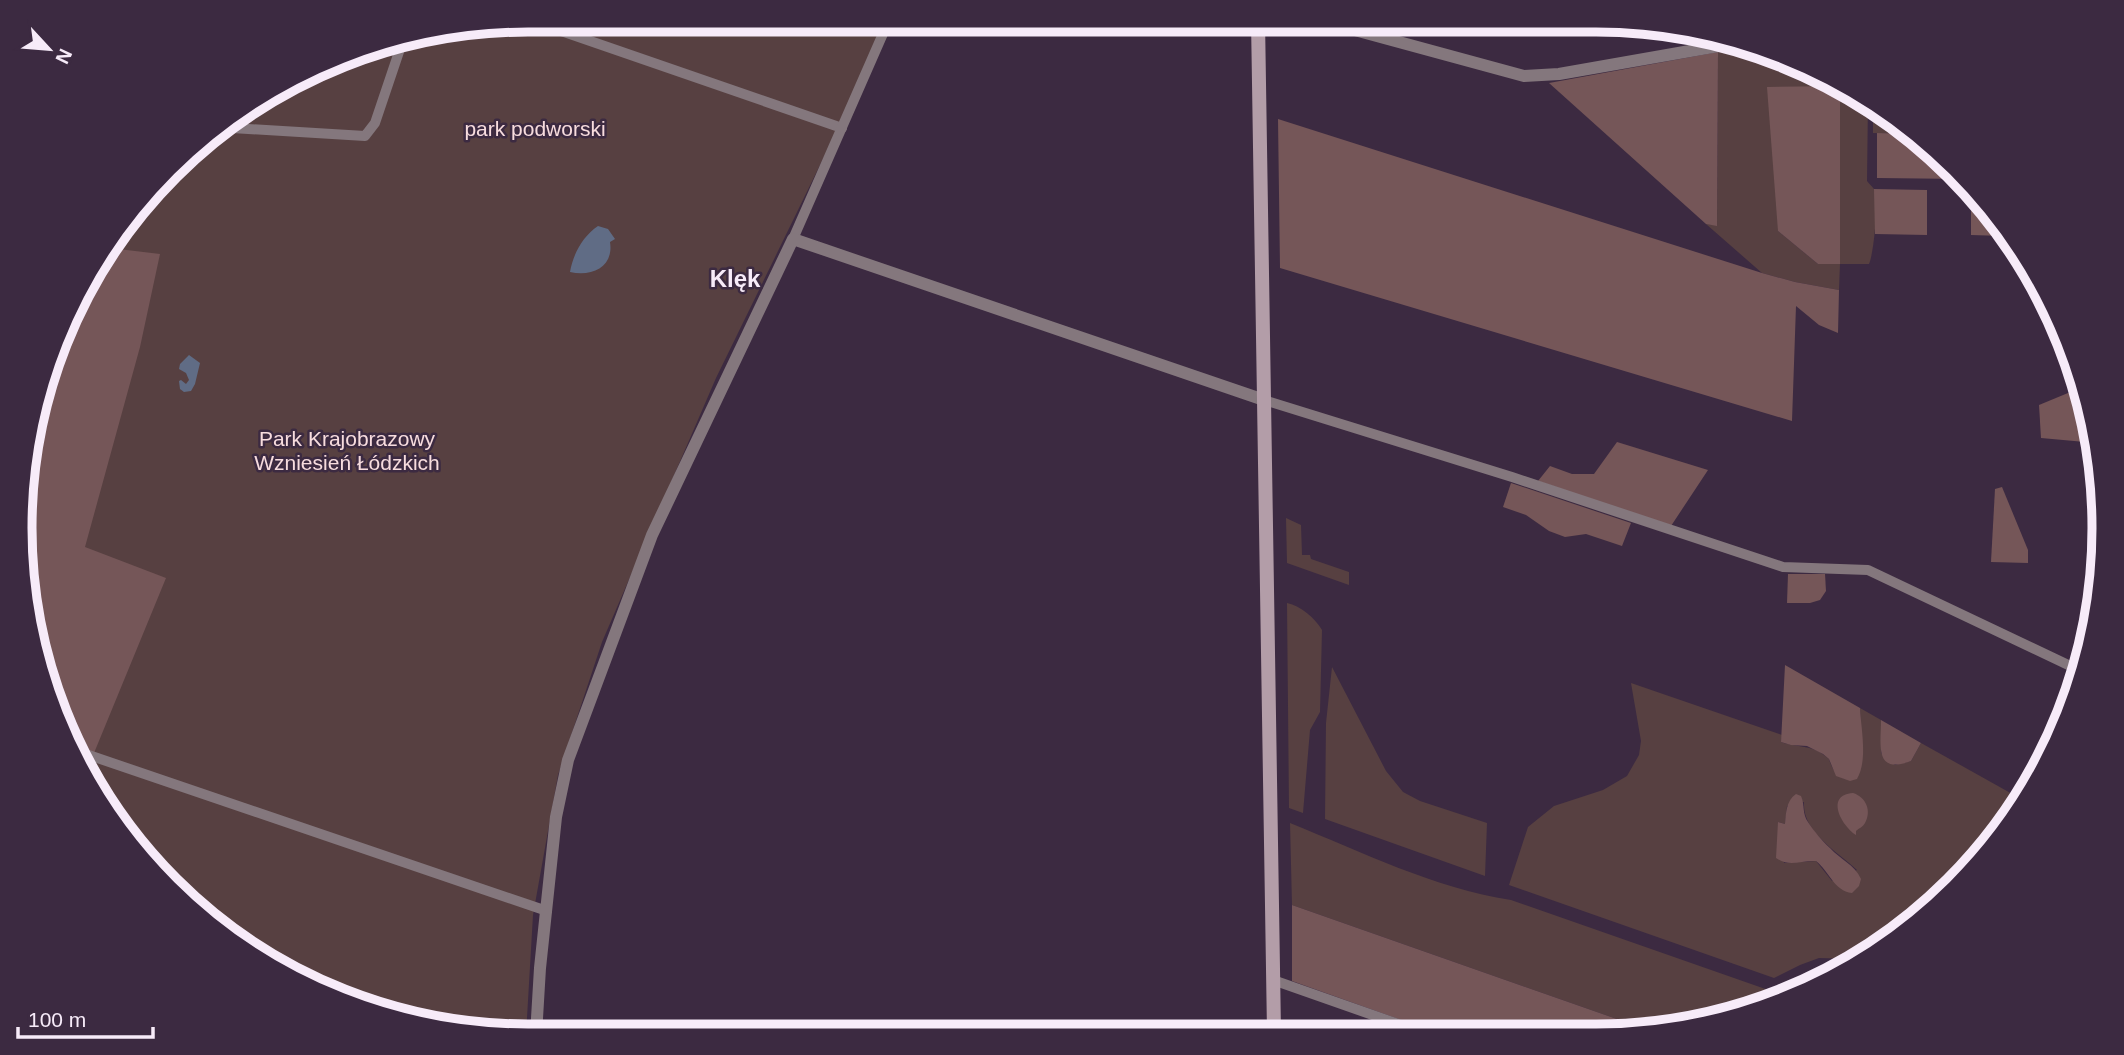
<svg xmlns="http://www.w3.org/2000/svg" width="2124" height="1055" viewBox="0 0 2124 1055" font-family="Helvetica,sans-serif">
<rect width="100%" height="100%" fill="#3c2a41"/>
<g fill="#574041" fill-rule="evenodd">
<path d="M 527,19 L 886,20 L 840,124 L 716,378 L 602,642 L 558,775 L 533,915 L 526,1035 L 495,1035 L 396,1019 L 303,984 L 168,887 L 71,752 L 24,593 L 29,428 L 58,333 L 105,245 L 218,125 L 364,46 Z"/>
<path d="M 1751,45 L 1821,71 L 1868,101 L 1867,181 C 1869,184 1872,186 1874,189 C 1879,199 1874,253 1869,264 L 1840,264 L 1839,290 L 1795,282 L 1762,273 L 1706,224 L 1717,225 L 1718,52 ZM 1838,189 L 1840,263 L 1818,264 L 1778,231 Z"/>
<path d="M 1873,104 L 1906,124 L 1916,134 L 1873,133 Z"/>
<path d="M 1286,518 L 1301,525 L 1302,555 L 1310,555 L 1311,559 L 1349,572 L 1349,585 L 1287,563 Z"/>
<path d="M 1287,603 C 1301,606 1315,618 1322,630 L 1320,712 L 1310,730 L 1303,813 L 1289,808 Z"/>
<path d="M 1332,667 L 1386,771 L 1403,792 L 1420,801 L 1487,823 L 1485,876 L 1325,819 L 1326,723 Z"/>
<path d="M 1631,683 L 1782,735 L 1781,742 C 1801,749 1811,743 1829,759 C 1833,773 1842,783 1857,778 L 1862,760 L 1860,708 L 1881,720 L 1881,753 L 1895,765 L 1911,761 L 1921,743 L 2023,800 L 1999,837 L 1906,931 L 1856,959 L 1819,958 L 1800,965 L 1774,978 L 1509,885 L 1528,827 L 1554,806 L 1603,790 L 1627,776 L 1639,755 L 1641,741 ZM 1804,802 C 1802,832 1837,851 1857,870 L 1832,881 L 1816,861 L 1784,863 L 1778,822 L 1785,824 L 1787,806 Z"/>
<path d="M 1290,823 C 1362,852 1434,888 1511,900 L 1774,992 L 1793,989 L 1815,970 L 1842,968 L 1791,997 L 1663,1031 L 1651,1031 L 1292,905 Z"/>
</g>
<g fill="#755658">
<path d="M 1718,52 L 1717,226 L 1706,224 L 1549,83 Z"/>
<path d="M 1840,86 L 1840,264 L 1818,264 L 1778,231 L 1767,87 Z"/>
<path d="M 1278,119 L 1762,273 L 1795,282 L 1839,290 L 1838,333 L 1819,325 L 1796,306 L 1792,421 L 1280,268 Z"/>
<path d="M 1877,133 L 1916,134 L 1964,179 L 1877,178 Z"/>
<path d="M 1874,189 L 1927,190 L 1927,235 L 1875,234 Z"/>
<path d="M 1971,190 L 1978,192 L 2006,230 L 2003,236 L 1971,235 Z"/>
<path d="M 111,238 L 110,248 L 160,254 L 140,347 L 85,547 L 166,578 L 94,753 L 69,745 L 24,593 L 29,428 L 58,333 L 105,245 Z"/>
<path d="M 2068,393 L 2085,394 L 2096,443 L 2041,438 L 2039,405 Z"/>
<path d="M 1617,442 L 1708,470 L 1671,526 L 1538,481 L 1550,466 L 1572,474 L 1594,474 Z"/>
<path d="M 1511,483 L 1631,523 L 1622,546 L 1586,534 L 1565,537 L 1549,531 L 1526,515 L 1503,507 Z"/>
<path d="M 2002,487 L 2028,550 L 2028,563 L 1991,562 L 1995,489 Z"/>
<path d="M 1788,574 L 1825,574 L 1826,591 L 1820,600 L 1810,603 L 1787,603 Z"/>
<path d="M 1785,665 L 1860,708 C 1861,729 1868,760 1857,779 L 1850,781 L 1836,776 L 1829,759 L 1823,754 L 1807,746 L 1791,745 L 1781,742 Z"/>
<path d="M 1881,720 L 1921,743 L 1911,761 C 1874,775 1881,745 1881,720 Z"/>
<path d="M 1853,793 C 1866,797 1872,811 1865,823 C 1863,827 1859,828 1856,831 L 1856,835 C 1841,825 1825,795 1853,793 Z"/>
<path d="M 1796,794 L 1801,796 C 1805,805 1802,814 1808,822 C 1814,831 1822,841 1830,848 C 1841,860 1854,864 1861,879 L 1859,886 L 1852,893 C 1834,891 1829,871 1816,861 C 1801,860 1790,868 1776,858 L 1778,822 L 1785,824 C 1786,813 1786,801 1796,794 Z"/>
<path d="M 1292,905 L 1651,1031 L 1435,1032 L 1292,981 Z"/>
</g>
<g fill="#606c85">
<path d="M 598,226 L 608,229 L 615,239 L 610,242 C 614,267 592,277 570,272 C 573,254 583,236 598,226 Z"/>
<path d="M 189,355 L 200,363 L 195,384 L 191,391 L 184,392 L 180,389 L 179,381 L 181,380 L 186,384 L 189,380 L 186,373 L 179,369 L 180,364 Z"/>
</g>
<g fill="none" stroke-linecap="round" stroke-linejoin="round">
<g stroke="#84777d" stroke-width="10">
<path d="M 515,21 L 538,23 L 842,128"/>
<path d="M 216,127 L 365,136 L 375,123 L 403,40"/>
<path d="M 793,239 L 889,20"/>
<path d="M 1264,400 L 1512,477 L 1783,567 L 1868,570 L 2083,672"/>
<path d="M 71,749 L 547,911"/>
<path d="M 1273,980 L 1421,1032"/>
</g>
<g stroke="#84777d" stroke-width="12">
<path d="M 1318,20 L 1524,76 L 1559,74 L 1741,42"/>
<path d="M 536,1035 L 540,968 L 556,817 L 568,760 L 652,535 L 793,239 L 1264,400"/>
</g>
<path stroke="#b39da8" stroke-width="14" d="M 1258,20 L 1274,1032"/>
</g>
<g text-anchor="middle" stroke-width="5" stroke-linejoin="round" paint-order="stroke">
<g font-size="21" fill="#f7dcde" stroke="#3c2a41">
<text x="535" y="136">park podworski</text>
<text x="347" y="446">Park Krajobrazowy<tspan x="347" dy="24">Wzniesień Łódzkich</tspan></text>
</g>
<g font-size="24" font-weight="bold" fill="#f7ebf9" stroke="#3c2a41">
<text x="735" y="287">Klęk</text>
</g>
</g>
<path d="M0 0H2124V1055H0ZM528 32H1596A496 496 0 0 1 2092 528V528A496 496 0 0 1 1596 1024H528A496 496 0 0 1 32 528V528A496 496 0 0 1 528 32Z" fill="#3c2a41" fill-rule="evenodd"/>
<path fill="none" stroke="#f7ebf9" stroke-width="9" d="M528 32H1596A496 496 0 0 1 2092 528V528A496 496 0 0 1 1596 1024H528A496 496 0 0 1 32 528V528A496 496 0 0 1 528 32Z"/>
<g transform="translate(49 49) rotate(116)" stroke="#3c2a41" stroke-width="5" paint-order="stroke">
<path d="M0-5L12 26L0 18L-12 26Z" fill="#f7ebf9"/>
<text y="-10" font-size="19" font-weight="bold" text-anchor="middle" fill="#f7ebf9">N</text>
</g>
<path d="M18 1027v10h135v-10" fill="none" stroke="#f7ebf9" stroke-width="3.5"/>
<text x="28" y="1027" font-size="21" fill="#f7ebf9" stroke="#3c2a41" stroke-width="5" paint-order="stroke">100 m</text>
</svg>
